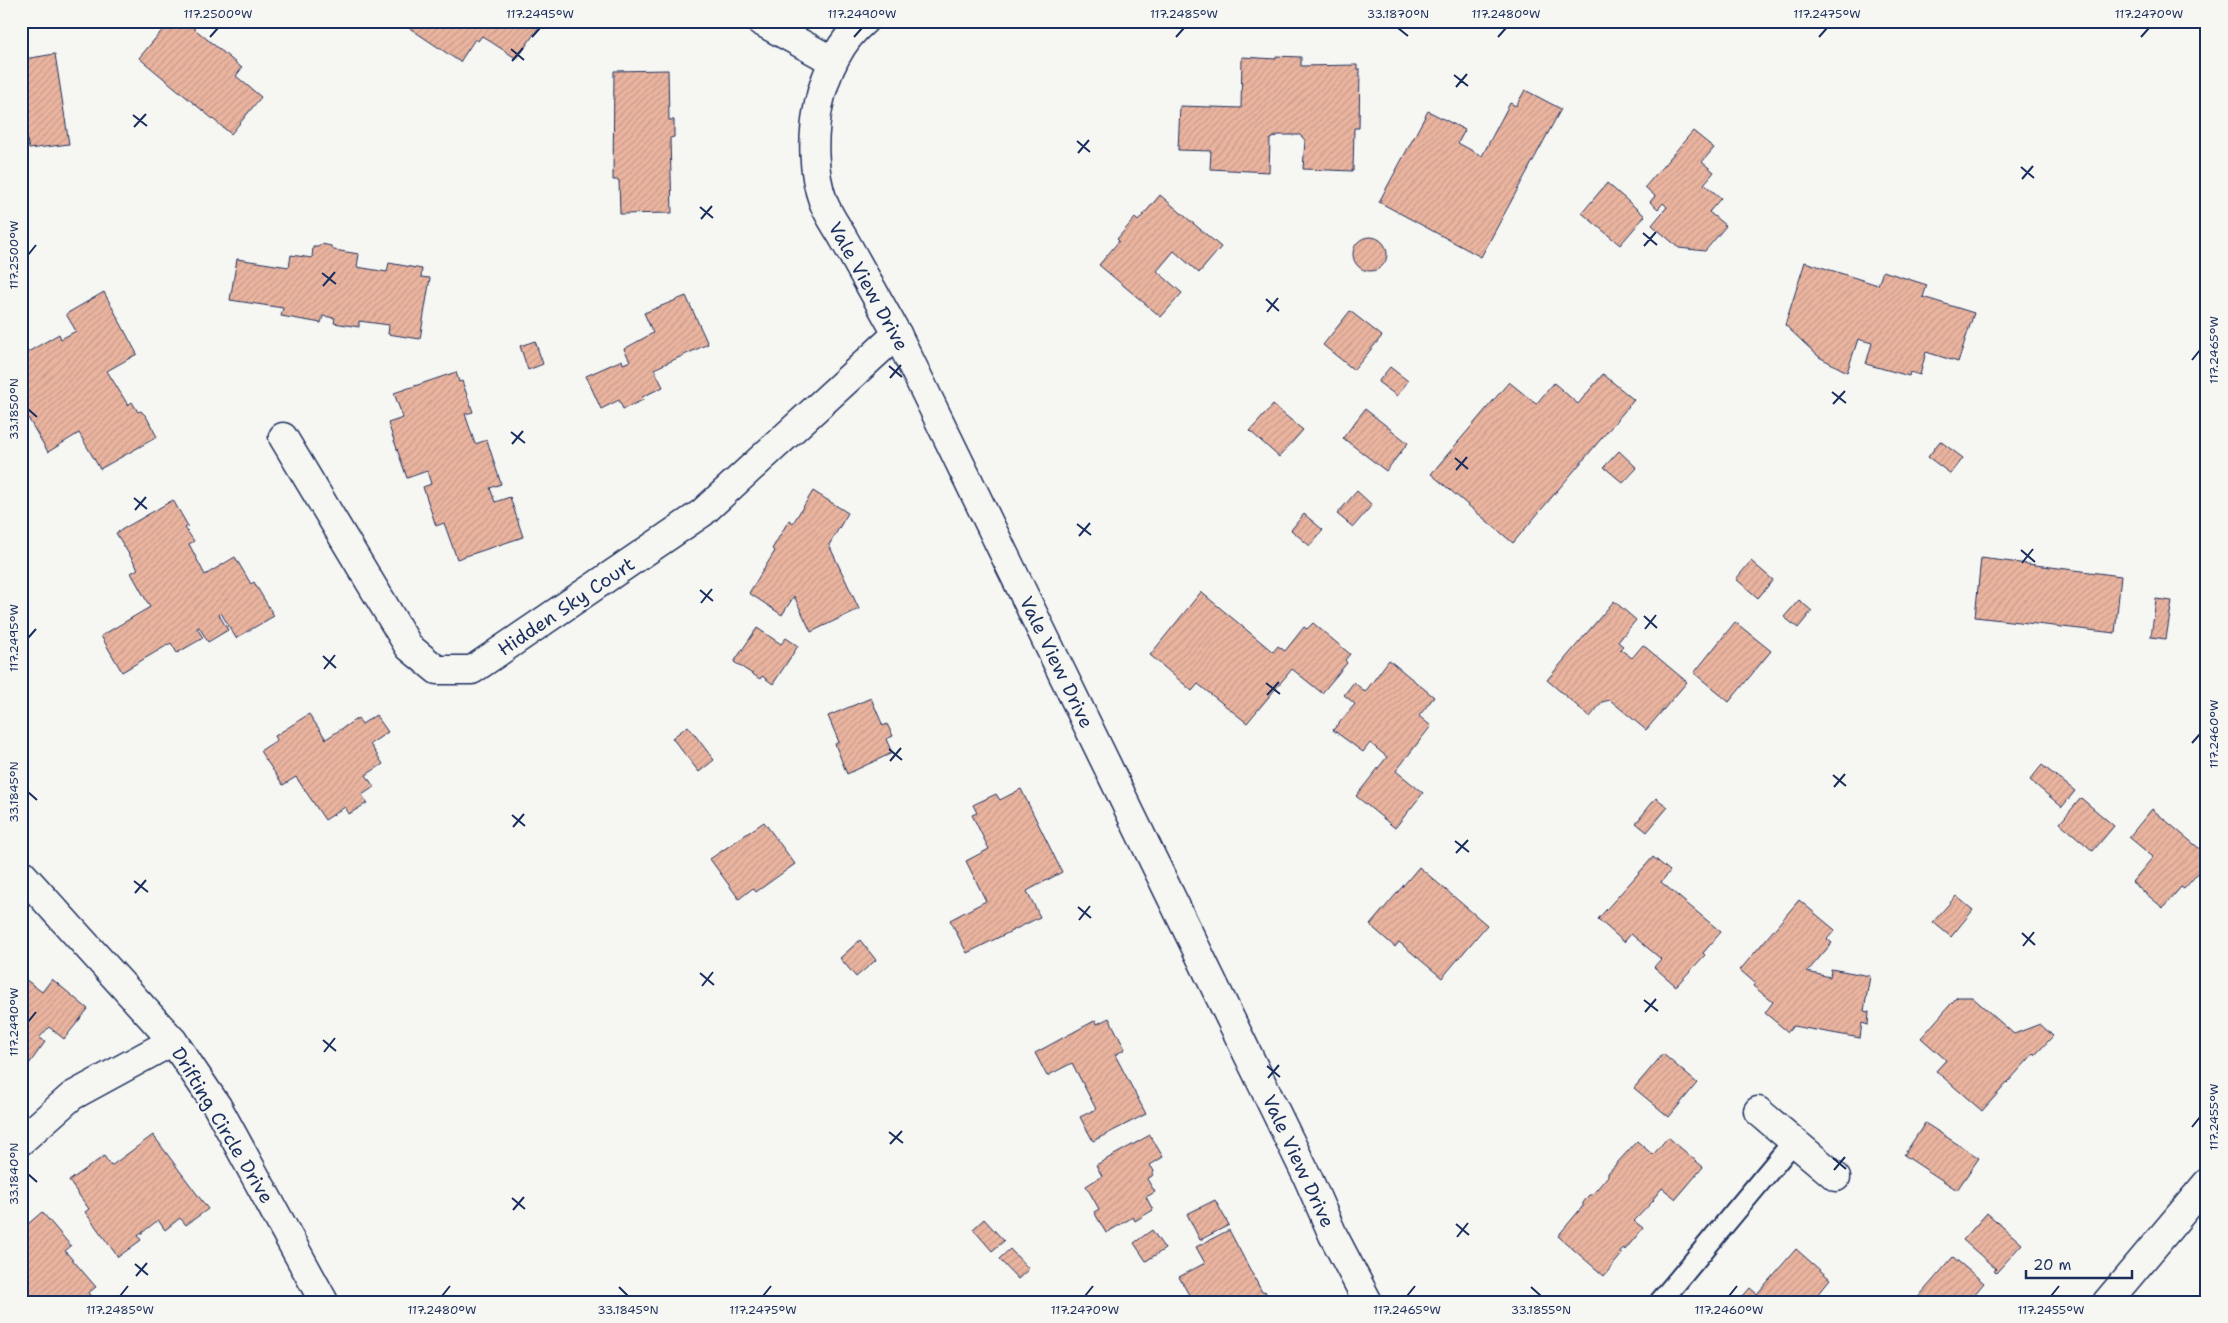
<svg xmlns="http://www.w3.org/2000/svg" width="2228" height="1323" viewBox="0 0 2228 1323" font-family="'Shantell Sans',sans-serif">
<defs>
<pattern id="building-hatch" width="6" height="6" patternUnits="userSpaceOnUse" patternTransform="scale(1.25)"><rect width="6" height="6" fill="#eab49f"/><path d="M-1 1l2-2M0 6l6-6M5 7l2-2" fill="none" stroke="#c89b8b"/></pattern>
</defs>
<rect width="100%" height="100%" fill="#f6f6f2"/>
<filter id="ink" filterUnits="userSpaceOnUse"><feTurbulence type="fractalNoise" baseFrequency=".02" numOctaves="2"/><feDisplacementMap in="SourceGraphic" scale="10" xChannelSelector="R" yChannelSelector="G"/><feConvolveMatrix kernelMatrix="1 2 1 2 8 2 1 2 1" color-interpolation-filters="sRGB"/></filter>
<g filter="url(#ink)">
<g fill="url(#building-hatch)" stroke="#1b2f5e">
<path d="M 170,21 L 185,21 L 242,68 L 236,76 L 261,97 L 231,134 L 139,58 Z"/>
<path d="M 399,21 L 536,21 L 540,25 L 517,59 L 482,36 L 478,41 L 475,39 L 460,62 Z"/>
<path d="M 21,48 L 24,59 L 55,54 L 69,144 L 29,149 L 26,136 L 21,137 Z"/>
<path d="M 1276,56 L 1301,57 L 1301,66 L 1357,65 L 1357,69 L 1360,69 L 1359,128 L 1354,128 L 1353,171 L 1303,169 L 1305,140 L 1300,135 L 1278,135 L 1270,139 L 1269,172 L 1210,169 L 1211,151 L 1178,150 L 1180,106 L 1241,108 L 1242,57 L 1276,59 Z"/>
<path d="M 668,70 L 669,120 L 674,120 L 674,137 L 670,138 L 672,213 L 620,214 L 619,180 L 613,180 L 614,71 Z"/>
<path d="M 1525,90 L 1561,109 L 1481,257 L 1379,202 L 1428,111 L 1465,130 L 1458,143 L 1482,156 L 1510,103 L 1516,106 Z"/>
<path d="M 1693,131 L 1714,148 L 1702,162 L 1714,172 L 1704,184 L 1721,198 L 1709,212 L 1726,226 L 1705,251 L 1679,248 L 1652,225 L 1667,207 L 1663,203 L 1658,209 L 1650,202 L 1655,196 L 1645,187 Z"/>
<path d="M 1607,183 L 1645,216 L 1620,245 L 1582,213 Z"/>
<path d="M 1160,195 L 1221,247 L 1199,273 L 1174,251 L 1157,271 L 1182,293 L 1161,317 L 1099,265 L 1119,241 L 1117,239 L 1135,218 L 1138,221 Z"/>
<circle cx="1370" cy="254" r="17"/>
<path d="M 322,244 L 331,246 L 334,250 L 359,254 L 357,267 L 387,272 L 389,263 L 422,269 L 421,277 L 430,278 L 420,339 L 388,334 L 389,325 L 359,321 L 359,327 L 334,323 L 335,318 L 323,316 L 321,323 L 281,316 L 283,308 L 230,300 L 237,259 L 289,267 L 291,255 L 312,258 L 313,247 L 318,247 Z"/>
<path d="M 1805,262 L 1878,285 L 1883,271 L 1927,285 L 1923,297 L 1974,313 L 1958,362 L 1926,352 L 1920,375 L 1910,372 L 1909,376 L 1866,364 L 1872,343 L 1858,339 L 1847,372 L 1819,357 L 1785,325 Z"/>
<path d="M 104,292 L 137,354 L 107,371 L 128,405 L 132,402 L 138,412 L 141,411 L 146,416 L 157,437 L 100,469 L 79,433 L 48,452 L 21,406 L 21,375 L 28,371 L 21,356 L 59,334 L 61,339 L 76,331 L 66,314 Z"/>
<path d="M 686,296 L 708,344 L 654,369 L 663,387 L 642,397 L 643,400 L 623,409 L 619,400 L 601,409 L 586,376 L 622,360 L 623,364 L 630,361 L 624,349 L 653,333 L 644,313 Z"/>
<path d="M 1350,311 L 1382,336 L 1354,370 L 1323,345 Z"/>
<path d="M 535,341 L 543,364 L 528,370 L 520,346 Z"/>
<path d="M 1390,367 L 1408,381 L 1397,396 L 1378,382 Z"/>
<path d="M 456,372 L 459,382 L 462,381 L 473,412 L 465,414 L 475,444 L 487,440 L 501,484 L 490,488 L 495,502 L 510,497 L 523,537 L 457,559 L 444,523 L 436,526 L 423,487 L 431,484 L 427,471 L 407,478 L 388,423 L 403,418 L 394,393 Z"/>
<path d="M 1603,374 L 1634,400 L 1513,543 L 1431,474 L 1509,382 L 1536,404 L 1554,383 L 1578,404 Z"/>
<path d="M 1273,405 L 1303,430 L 1279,457 L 1250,431 Z"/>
<path d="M 1365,409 L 1408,443 L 1386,471 L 1343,438 Z"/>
<path d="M 1940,441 L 1963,458 L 1951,474 L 1928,457 Z"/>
<path d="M 1619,451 L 1637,468 L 1623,483 L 1604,467 Z"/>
<path d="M 813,491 L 848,513 L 829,545 L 859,609 L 811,632 L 794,596 L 782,615 L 749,593 L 775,551 L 772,549 L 789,520 L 793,523 Z"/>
<path d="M 1357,491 L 1372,505 L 1353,527 L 1337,514 Z"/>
<path d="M 173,500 L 188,526 L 185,528 L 194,541 L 189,544 L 205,575 L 235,557 L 251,584 L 254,582 L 274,616 L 236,638 L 221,613 L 219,615 L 228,630 L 208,642 L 199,627 L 197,628 L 203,638 L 177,653 L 171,643 L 122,672 L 101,636 L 150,607 L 131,573 L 138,569 L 116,533 Z"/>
<path d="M 1304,514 L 1323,530 L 1310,546 L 1291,530 Z"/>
<path d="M 1981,558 L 2121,576 L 2115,633 L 1975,617 Z"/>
<path d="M 1751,561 L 1773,580 L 1758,598 L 1736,579 Z"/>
<path d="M 1201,592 L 1273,652 L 1278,646 L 1285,651 L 1304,627 L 1307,629 L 1313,623 L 1350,654 L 1345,660 L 1347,663 L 1322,693 L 1292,669 L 1247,723 L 1198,684 L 1192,691 L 1150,655 Z"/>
<path d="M 2156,599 L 2172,601 L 2166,639 L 2151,637 Z"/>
<path d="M 1799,600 L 1812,611 L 1798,628 L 1784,617 Z"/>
<path d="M 1614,601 L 1636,620 L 1618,642 L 1623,646 L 1620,649 L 1632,658 L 1643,645 L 1687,682 L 1646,730 L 1610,700 L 1602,702 L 1590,717 L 1547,680 Z"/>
<path d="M 1735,622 L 1771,651 L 1729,702 L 1694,673 Z"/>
<path d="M 757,628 L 781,644 L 786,638 L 798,646 L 773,684 L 762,676 L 760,679 L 734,662 Z"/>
<path d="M 1389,660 L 1434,697 L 1419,716 L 1431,726 L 1396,771 L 1423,793 L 1395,828 L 1356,796 L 1387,757 L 1370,743 L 1363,752 L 1333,730 L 1355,704 L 1344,695 L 1354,682 L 1365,692 Z"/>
<path d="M 871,698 L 883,726 L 887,724 L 893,736 L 886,739 L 892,753 L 847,774 L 835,744 L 839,742 L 828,716 Z"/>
<path d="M 309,714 L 326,739 L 358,718 L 362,724 L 376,715 L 388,732 L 370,744 L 383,764 L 366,775 L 374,787 L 362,795 L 367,803 L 349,814 L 345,807 L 325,820 L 296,777 L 283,785 L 260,751 L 277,740 L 275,736 Z"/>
<path d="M 688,726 L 714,760 L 699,772 L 672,738 Z"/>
<path d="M 2042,765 L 2075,791 L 2062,807 L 2030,780 Z"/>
<path d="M 1021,789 L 1062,872 L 1027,891 L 1040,917 L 967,953 L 950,920 L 986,901 L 966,861 L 989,849 L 972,815 L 977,813 L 973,805 L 996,794 L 1000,800 Z"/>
<path d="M 1656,798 L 1668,807 L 1647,832 L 1636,823 Z"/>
<path d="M 2081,798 L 2114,826 L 2093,851 L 2060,823 Z"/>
<path d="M 2152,809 L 2207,855 L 2207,863 L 2184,889 L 2181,887 L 2163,908 L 2132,882 L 2153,857 L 2129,837 Z"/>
<path d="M 764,822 L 795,864 L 756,892 L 753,888 L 739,899 L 710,859 Z"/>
<path d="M 1653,857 L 1670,871 L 1661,882 L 1721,932 L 1703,953 L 1705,955 L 1676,986 L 1654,967 L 1661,959 L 1631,934 L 1624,942 L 1598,919 Z"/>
<path d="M 1419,867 L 1487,925 L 1442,978 L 1399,942 L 1395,947 L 1370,925 Z"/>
<path d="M 1956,896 L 1973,910 L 1951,937 L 1933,922 Z"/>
<path d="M 1799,900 L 1835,930 L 1827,939 L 1832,943 L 1807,972 L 1830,977 L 1831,969 L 1870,976 L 1864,1011 L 1869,1012 L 1868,1025 L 1862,1023 L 1860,1038 L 1793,1026 L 1788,1032 L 1765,1013 L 1773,1002 L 1753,986 L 1755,983 L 1740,970 Z"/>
<path d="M 860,940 L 876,960 L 856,977 L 840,958 Z"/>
<path d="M 25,979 L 42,992 L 52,979 L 88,1009 L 64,1039 L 49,1027 L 39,1038 L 45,1042 L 21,1075 L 21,983 Z"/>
<path d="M 1957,997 L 1972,997 L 2014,1034 L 2040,1024 L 2053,1036 L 2035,1055 L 2034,1053 L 1982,1111 L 1936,1071 L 1946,1060 L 1921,1038 Z"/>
<path d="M 1109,1018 L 1125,1049 L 1115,1055 L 1146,1114 L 1093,1141 L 1080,1117 L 1096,1109 L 1072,1063 L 1047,1076 L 1035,1053 L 1096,1020 L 1097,1024 Z"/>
<path d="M 1663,1054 L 1697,1083 L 1669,1117 L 1634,1088 Z"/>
<path d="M 1925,1123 L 1979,1158 L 1957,1190 L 1904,1155 Z"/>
<path d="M 153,1135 L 208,1209 L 186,1225 L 180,1218 L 165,1230 L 158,1220 L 138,1236 L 141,1240 L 118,1257 L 85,1212 L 89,1209 L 69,1181 L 104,1156 L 111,1166 Z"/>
<path d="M 1150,1135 L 1163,1157 L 1150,1165 L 1154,1171 L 1152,1176 L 1147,1179 L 1155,1192 L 1146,1197 L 1153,1210 L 1135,1221 L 1133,1217 L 1106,1233 L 1094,1212 L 1099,1209 L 1086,1186 L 1102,1176 L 1096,1165 Z"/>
<path d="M 1668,1137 L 1703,1167 L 1676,1199 L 1662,1188 L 1653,1199 L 1654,1200 L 1634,1221 L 1643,1228 L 1625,1250 L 1624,1248 L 1619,1252 L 1622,1254 L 1604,1276 L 1558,1236 L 1583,1206 L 1583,1203 L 1589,1195 L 1592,1195 L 1608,1176 L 1608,1173 L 1637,1141 L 1653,1155 Z"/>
<path d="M 1215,1200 L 1229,1225 L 1200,1240 L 1187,1214 Z"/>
<path d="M 42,1212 L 71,1246 L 65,1251 L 96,1287 L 88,1293 L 96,1302 L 21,1302 L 21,1230 Z"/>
<path d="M 1987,1213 L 2022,1244 L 1996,1273 L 1994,1271 L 1996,1269 L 1963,1240 Z"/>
<path d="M 984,1219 L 1004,1241 L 992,1251 L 973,1229 Z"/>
<path d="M 1152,1230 L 1165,1249 L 1146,1261 L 1134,1243 Z"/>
<path d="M 1229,1230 L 1262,1292 L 1265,1291 L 1270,1302 L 1193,1302 L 1179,1277 L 1205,1263 L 1196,1247 Z"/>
<path d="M 1010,1249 L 1029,1269 L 1018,1279 L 999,1259 Z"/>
<path d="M 1796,1249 L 1830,1279 L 1811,1302 L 1738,1302 L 1750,1288 L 1757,1294 Z"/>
<path d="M 1953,1257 L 1984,1283 L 1968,1302 L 1914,1302 Z"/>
</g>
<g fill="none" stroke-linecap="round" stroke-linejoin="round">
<defs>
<path id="service" d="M 1660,1302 L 1794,1141"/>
<g id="minor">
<path d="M 283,437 L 409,647 L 437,670 L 472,670 L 702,513 L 897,334"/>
<path d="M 21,873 L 173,1041 L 217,1106 L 324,1302"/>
<path d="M 1758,1111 L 1836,1177"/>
<path d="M 21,1141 L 72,1096 L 173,1041"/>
<path d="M 2107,1302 L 2207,1183"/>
</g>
<g id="tertiary">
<path d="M 760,21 L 833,61"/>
<path d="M 864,21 C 818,59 803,146 823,201 C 828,215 838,228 845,241 C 862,272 880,303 897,334 L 1307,1176 L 1333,1235 L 1368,1302"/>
</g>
</defs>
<use href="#service" stroke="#1b2f5e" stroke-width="24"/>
<use href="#minor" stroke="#1b2f5e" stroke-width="31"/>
<use href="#tertiary" stroke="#1b2f5e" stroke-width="31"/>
<use href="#service" stroke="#f6f6f2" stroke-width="20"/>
<use href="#minor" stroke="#f6f6f2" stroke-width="28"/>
<use href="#tertiary" stroke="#f6f6f2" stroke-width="28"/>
</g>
</g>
<path fill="none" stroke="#1b2f5e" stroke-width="2" d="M 1398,28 L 1408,36M 210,37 L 218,28M 532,37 L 540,28M 854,37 L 862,28M 1176,37 L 1184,28M 1498,37 L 1506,28M 1819,37 L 1827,28M 2141,37 L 2149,28M 511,49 L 524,60M 512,61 L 523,48M 1454,75 L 1468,86M 1456,87 L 1467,74M 133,115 L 147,126M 134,127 L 146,114M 1077,141 L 1090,152M 1078,153 L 1089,140M 2021,167 L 2034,178M 2022,179 L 2033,166M 700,207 L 713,218M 701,219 L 712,206M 1643,233 L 1657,245M 1644,246 L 1656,232M 28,255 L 36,245M 322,273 L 336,284M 323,286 L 335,272M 1266,299 L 1279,311M 1267,312 L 1278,298M 2192,360 L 2200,350M 889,366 L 902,377M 890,378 L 901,365M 1832,392 L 1846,403M 1833,404 L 1845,391M 28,409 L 37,417M 511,432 L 525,443M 512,444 L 523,431M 1455,458 L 1468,469M 1456,470 L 1467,457M 134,498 L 147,509M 135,510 L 146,497M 1077,524 L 1091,535M 1079,536 L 1090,523M 2021,550 L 2035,562M 2022,563 L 2033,549M 700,590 L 713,601M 701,603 L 712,589M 1644,616 L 1657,628M 1645,629 L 1656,615M 28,638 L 36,629M 323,656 L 336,668M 324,669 L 335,655M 1266,683 L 1280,694M 1267,695 L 1279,682M 2192,743 L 2200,734M 889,749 L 902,760M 890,761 L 901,748M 1833,775 L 1846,786M 1834,787 L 1845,774M 28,792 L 37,800M 512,815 L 525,826M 513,827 L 524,814M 1455,841 L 1469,852M 1456,853 L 1468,840M 134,881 L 148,892M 135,893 L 146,880M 1078,907 L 1091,918M 1079,920 L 1090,906M 2022,933 L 2035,945M 2023,946 L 2034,932M 700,973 L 714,985M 702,986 L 713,972M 1644,1000 L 1658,1011M 1645,1012 L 1656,999M 28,1022 L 36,1012M 323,1040 L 336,1051M 324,1052 L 335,1038M 1267,1066 L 1280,1077M 1268,1078 L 1279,1065M 2192,1127 L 2200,1117M 889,1132 L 903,1143M 890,1144 L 902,1131M 1833,1158 L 1846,1169M 1834,1170 L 1845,1157M 28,1174 L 37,1182M 512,1198 L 525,1209M 513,1210 L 524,1197M 1456,1224 L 1469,1235M 1457,1237 L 1468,1223M 135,1264 L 148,1275M 136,1276 L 147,1263M 619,1287 L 628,1296M 1531,1287 L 1541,1296M 120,1296 L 128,1286M 442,1296 L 450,1286M 763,1296 L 771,1286M 1085,1296 L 1093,1286M 1407,1296 L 1415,1286M 1729,1296 L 1737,1286M 2051,1296 L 2059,1286"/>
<g text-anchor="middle" stroke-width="4.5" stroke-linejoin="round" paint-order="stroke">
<g font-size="19" fill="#1b2f5e" stroke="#f6f6f2">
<text transform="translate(869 286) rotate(61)" y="7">Vale View Drive</text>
<text transform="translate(566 606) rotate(-34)" y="7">Hidden Sky Court</text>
<text transform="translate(1057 662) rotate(64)" y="7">Vale View Drive</text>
<text transform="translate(223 1125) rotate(59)" y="7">Drifting Circle Drive</text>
<text transform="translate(1299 1161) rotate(65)" y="7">Vale View Drive</text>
</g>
</g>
<rect width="2228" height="1323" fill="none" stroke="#f6f6f2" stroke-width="55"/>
<path d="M2026 1270v8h106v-8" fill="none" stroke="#1b2f5e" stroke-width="2.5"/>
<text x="2033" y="1270" font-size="15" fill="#1b2f5e" stroke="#f6f6f2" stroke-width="4" paint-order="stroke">20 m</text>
<rect x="28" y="28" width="2172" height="1268" fill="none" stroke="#1b2f5e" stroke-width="2"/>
<g font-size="12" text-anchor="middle" fill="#1b2f5e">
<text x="218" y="18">117.2500°W</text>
<text x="540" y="18">117.2495°W</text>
<text x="862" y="18">117.2490°W</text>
<text x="1184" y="18">117.2485°W</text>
<text x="1398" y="18">33.1870°N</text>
<text x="1506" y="18">117.2480°W</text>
<text x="1827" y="18">117.2475°W</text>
<text x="2149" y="18">117.2470°W</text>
<text transform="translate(14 255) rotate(-90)" y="4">117.2500°W</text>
<text transform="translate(2214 350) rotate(-90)" y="4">117.2465°W</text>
<text transform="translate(14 409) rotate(-90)" y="4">33.1850°N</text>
<text transform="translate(14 638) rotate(-90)" y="4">117.2495°W</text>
<text transform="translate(2214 734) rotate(-90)" y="4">117.2460°W</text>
<text transform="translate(14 792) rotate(-90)" y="4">33.1845°N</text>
<text transform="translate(14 1022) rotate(-90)" y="4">117.2490°W</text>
<text transform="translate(2214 1117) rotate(-90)" y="4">117.2455°W</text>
<text transform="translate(14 1174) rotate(-90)" y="4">33.1840°N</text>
<text x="120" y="1314">117.2485°W</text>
<text x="442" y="1314">117.2480°W</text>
<text x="628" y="1314">33.1845°N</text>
<text x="763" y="1314">117.2475°W</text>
<text x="1085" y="1314">117.2470°W</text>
<text x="1407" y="1314">117.2465°W</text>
<text x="1541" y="1314">33.1855°N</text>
<text x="1729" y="1314">117.2460°W</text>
<text x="2051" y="1314">117.2455°W</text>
</g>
</svg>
